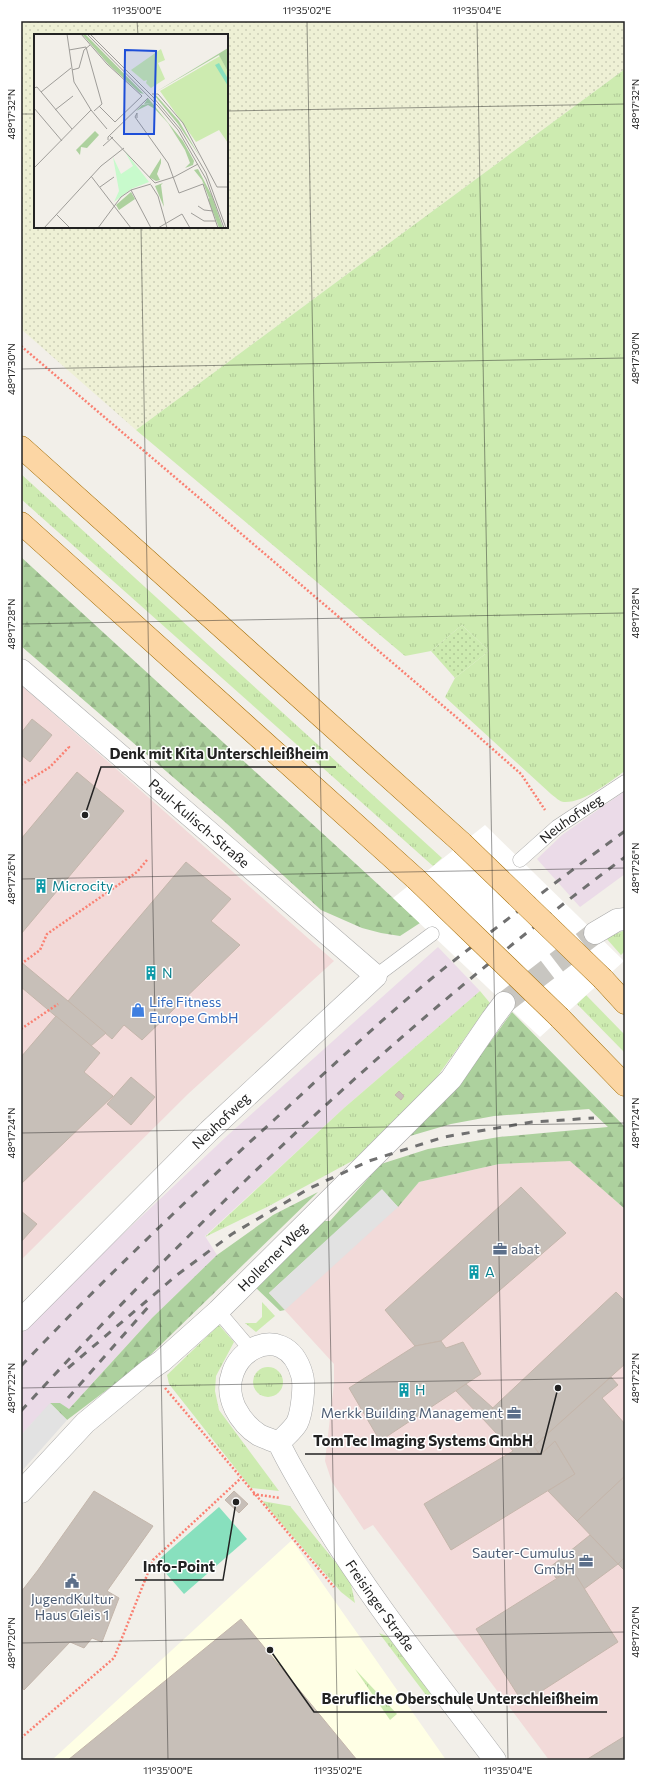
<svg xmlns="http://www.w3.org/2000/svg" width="646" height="1781" viewBox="0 0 646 1781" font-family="Commissioner,sans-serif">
<defs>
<pattern id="farmland-dots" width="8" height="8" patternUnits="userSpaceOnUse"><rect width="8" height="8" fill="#eef0d5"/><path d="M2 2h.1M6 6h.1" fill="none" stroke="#ccceb7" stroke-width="1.8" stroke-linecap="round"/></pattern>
<pattern id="grass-tufts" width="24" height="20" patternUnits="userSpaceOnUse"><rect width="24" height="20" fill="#cdebb0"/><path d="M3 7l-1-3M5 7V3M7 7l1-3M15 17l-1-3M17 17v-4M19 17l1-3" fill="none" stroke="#b0c997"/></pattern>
<pattern id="forest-firs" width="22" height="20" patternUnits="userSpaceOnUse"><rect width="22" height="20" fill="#add19e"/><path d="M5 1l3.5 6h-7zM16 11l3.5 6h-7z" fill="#95b388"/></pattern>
<pattern id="garden-dots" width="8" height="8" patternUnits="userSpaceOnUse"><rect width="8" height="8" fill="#cdebb0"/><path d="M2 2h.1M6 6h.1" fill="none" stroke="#b0c997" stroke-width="1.8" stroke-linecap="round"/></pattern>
</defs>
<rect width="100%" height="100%" fill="#f2efe9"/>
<g fill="#f2dad9">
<path d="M 21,685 L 334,961 L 188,1094 L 21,1260 Z"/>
<path d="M 570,1160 L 625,1209 L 625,1760 L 549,1760 L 373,1525 L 364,1530 L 332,1482 L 325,1461 L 334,1383 L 334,1364 L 269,1293 L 398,1206 L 419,1182 L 499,1164 Z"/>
</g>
<path fill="#ffffe5" d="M 292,1540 L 446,1760 L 52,1760 Z"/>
<g fill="#ebdbe8">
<path d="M 625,791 L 625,874 L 580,907 L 537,859 L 562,835 Z"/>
<path d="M 438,947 L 480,991 L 344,1108 L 205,1236 L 217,1255 L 152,1318 L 68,1410 L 60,1403 L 50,1404 L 21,1435 L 21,1334 L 55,1298 L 228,1135 Z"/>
</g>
<path fill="url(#farmland-dots)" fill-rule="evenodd" d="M 21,21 L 625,21 L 625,69 L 136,430 L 21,329 ZM 35,35 L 227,35 L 227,227 L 35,227 Z"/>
<g fill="url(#grass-tufts)">
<path d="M 625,69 L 625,771 C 609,782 584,803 564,802 C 560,802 555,797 551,794 L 445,697 L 455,678 L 489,651 L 462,625 L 431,651 L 405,656 L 136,430 Z"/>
<path d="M 21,474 L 442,858 L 433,866 L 21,499 Z"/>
<path d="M 625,930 L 625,951 L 621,955 L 606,938 Z"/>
<path d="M 480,991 L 490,1003 L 437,1077 L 354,1160 L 267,1207 L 205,1237 L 344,1108 Z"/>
<path d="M 586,995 L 625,1035 L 625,1053 L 577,1004 Z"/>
<path d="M 262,1302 L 275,1316 L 256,1332 L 245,1323 L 256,1323 L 262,1317 Z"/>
<path d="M 219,1325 L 234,1342 L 216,1376 L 215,1391 L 219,1410 L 279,1491 L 251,1488 L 169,1384 L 167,1375 Z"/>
<circle cx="268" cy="1382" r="15"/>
<path d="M 262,1501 L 290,1506 L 350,1580 L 355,1603 L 341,1592 Z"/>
<path d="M 379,1633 L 389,1637 L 430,1691 L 432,1703 Z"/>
<path d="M 355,1669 L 397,1714 L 390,1720 Z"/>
</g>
<g fill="url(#forest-firs)">
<path d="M 21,557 L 393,898 L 420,923 L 400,936 L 381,933 L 362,928 L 321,910 L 225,822 L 21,646 Z"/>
<path d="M 512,1012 L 625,1127 L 625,1209 L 570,1161 L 499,1164 L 419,1182 L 398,1207 L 382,1190 L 269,1293 L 285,1310 L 280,1311 L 252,1284 L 319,1221 L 330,1221 L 381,1164 L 428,1149 L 499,1137 L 608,1127 L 589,1109 L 494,1116 L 451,1124 L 410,1136 L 461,1082 Z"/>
<path d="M 318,1192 L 141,1364 L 67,1420 L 50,1403 L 60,1403 L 69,1409 L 152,1318 L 217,1255 L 273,1215 Z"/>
</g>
<path fill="url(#garden-dots)" d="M 462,625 L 489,651 L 455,678 L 431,651 Z"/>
<path fill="#88e0be" d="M 219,1507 L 247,1539 L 184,1594 L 156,1562 Z"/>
<g fill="#e2e2e2">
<path d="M 382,1189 L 398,1207 L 285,1310 L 269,1293 Z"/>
<path d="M 50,1403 L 67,1420 L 21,1472 L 21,1435 Z"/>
</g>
<path fill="#fff" d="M 485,825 L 624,961 L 540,1037 L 393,898 Z"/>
<g fill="#c7bfb8" stroke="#c4b6ab">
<path d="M 32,719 L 52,735 L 30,762 L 21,755 L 21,733 Z"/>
<path d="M 77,772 L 124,811 L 21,934 L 21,839 Z"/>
<path d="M 186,862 L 231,899 L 211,921 L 240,945 L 142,1040 L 124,1025 L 112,1039 L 68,1001 Z"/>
<path d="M 21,962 L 68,1001 L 106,1033 L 91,1046 L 21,987 Z"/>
<path d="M 56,1016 L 100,1053 L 84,1072 L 113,1096 L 21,1184 L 21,1057 Z"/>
<path d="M 131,1077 L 155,1097 L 131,1125 L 107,1104 Z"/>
<path d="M 399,1091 L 404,1096 L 401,1100 L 395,1095 Z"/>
<path d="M 521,1187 L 566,1233 L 441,1341 L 415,1346 L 385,1310 Z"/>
<path d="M 21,1211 L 37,1224 L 21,1242 Z"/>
<path d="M 616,1292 L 625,1301 L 625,1364 L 534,1446 L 540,1455 L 555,1441 L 575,1474 L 451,1550 L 424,1504 L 513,1451 L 482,1418 Z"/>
<path d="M 441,1341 L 446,1348 L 463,1342 L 481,1374 L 380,1441 L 349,1388 L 415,1346 Z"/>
<path d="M 611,1377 L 618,1385 L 602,1398 L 625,1424 L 625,1476 L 577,1521 L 548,1491 L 575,1474 L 555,1441 L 540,1455 L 534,1446 Z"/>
<path d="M 466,1384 L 493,1408 L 482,1418 L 456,1391 Z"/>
<path d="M 625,1476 L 625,1557 L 618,1564 L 577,1521 Z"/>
<path d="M 94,1491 L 153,1526 L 107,1591 L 119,1598 L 102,1642 L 92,1638 L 84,1648 L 70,1642 L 24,1690 L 21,1686 L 21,1592 L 38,1570 Z"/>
<path d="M 234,1491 L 248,1504 L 239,1513 L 225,1500 Z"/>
<path d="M 590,1535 L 618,1564 L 584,1589 L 572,1569 L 556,1578 L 549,1568 Z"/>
<path d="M 625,1557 L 625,1571 L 618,1564 Z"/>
<path d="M 572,1569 L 618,1642 L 523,1703 L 476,1629 Z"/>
<path d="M 241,1619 L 357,1760 L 68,1760 Z"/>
<path d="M 625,1736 L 625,1760 L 586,1760 Z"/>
</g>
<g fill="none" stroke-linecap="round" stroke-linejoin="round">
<path stroke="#c8c6c1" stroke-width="22" stroke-dasharray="22 11" stroke-linecap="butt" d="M 504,1003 L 595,933"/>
<defs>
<g id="service">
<path id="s1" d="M 520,860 L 557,827 L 625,782"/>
<path d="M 376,976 L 432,934"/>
<path d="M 218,1311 L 251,1350"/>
</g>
<g id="minor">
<path id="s2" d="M 21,670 L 376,976 L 209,1131 L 21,1320"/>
<path d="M 595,933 L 617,920 L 625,919"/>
<path id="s3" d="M 279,1443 C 284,1437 293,1430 297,1423 C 302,1413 305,1385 302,1375 C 285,1313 211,1356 235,1408 C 240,1418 248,1428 259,1435 C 265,1438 272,1440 279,1443 C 289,1465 302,1485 314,1506 C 367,1596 433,1677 495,1760"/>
<path id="s4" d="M 21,1492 L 85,1423 L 149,1370 L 162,1361 L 218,1311 L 369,1161 L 451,1079 L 492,1019 L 504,1003"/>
</g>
<g id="primary">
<path d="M 21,447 L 462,843"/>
<path d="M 21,523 L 416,879"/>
<path d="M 603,979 L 625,1003"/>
<path d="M 560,1018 L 625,1085"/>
</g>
</defs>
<use href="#service" stroke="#a9a9a9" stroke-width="15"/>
<use href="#minor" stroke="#a9a9a9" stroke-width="23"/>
<use href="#primary" stroke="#a06b00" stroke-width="23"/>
<g stroke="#fa8072" stroke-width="2.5" stroke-dasharray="2 2" stroke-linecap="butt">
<path d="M 21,346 L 462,722 L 521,774 L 545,810"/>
<path d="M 21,785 L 50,767 L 69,747 L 67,746"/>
<path d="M 21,964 L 40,950 L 47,934 L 137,872 L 147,860"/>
<path d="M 21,1029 L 58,1004"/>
<path d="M 165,1388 L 334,1587"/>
<path d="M 253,1494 L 280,1498"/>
<path d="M 21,1738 L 114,1658 L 153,1560 L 240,1479"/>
</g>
<use href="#service" stroke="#fff" stroke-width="14"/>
<use href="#minor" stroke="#fff" stroke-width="22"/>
<use href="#primary" stroke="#fcd6a4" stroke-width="22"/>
<g stroke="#707070" stroke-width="3" stroke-dasharray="8 8" stroke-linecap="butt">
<path d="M 21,1366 C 102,1281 187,1199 274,1120 C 330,1068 387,1014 447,966 C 506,920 565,875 625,831"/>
<path d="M 68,1368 L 177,1275 L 232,1234 L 310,1188 L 369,1161 L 444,1137 L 532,1122 L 594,1118"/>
<path d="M 68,1398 L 149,1306"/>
<path d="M 21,1411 C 206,1209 406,1020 625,857"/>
</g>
<defs>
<g id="primary-bridge">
<path d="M 462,843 L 603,979"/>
<path d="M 416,879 L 560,1018"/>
</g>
</defs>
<use href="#primary-bridge" stroke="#a06b00" stroke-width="23" stroke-linecap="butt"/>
<use href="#primary-bridge" stroke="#fcd6a4" stroke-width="22"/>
</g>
<path fill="none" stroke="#222" stroke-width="1" stroke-opacity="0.45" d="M 137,21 L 138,35M 307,21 L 338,1760M 477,21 L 508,1760M 227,111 L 625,104M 21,114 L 35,114M 141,227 L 168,1760M 21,369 L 625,358M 21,624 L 625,613M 21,879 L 625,868M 21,1133 L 625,1123M 21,1388 L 625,1378M 21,1643 L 625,1632"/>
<defs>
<symbol id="building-bare" viewBox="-9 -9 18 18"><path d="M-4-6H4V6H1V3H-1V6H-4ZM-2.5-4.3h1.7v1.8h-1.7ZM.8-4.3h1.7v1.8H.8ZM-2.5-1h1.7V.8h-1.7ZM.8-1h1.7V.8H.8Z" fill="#0f9aa8" stroke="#fff" stroke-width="2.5" paint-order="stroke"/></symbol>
<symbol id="shop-bare" viewBox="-9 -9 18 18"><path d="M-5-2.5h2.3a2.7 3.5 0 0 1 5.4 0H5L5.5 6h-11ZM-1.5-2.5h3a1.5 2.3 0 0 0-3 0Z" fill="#3f7fe0" stroke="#fff" stroke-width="2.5" paint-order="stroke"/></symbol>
<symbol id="office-bare" viewBox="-9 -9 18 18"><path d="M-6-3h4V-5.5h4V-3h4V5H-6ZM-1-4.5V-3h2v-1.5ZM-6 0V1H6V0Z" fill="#5c6f8a" stroke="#fff" stroke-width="2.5" paint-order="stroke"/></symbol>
<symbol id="civic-bare" viewBox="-9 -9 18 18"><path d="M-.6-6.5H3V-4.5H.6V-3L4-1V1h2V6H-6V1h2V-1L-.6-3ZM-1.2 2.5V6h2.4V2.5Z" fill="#5c6f8a" stroke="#fff" stroke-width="2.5" paint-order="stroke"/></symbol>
</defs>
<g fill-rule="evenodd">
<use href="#building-bare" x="31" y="876" width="20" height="20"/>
<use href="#building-bare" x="141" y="963" width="20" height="20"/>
<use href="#shop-bare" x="128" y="1000" width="20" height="20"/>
<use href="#office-bare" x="490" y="1239" width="20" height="20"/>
<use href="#building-bare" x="464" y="1262" width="20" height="20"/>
<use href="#building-bare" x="394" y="1380" width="20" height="20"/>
<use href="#office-bare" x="504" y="1403" width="20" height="20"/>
<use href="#office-bare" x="576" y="1551" width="20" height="20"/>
<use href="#civic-bare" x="62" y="1571" width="20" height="20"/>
</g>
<g text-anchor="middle" stroke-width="3" stroke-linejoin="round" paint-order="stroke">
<g font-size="14" fill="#222" stroke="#fff">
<text dy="5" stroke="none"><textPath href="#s1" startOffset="66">Neuhofweg</textPath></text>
<text dy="5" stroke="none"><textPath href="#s2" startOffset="235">Paul-Kulisch-Straße</textPath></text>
<text transform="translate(221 1121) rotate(-44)" y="5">Neuhofweg</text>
<text dy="5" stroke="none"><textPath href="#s4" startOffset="345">Hollerner Weg</textPath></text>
<text dy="5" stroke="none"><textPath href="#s3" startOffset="459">Freisinger Straße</textPath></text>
</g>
<g font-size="14" fill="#0d838f" stroke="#fff" text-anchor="start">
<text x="52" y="891">Microcity</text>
<text x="162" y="978">N</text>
<text x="485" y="1277">A</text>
<text x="415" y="1395">H</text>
</g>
<g font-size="14" fill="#366cbe" stroke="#fff" text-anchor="start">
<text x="149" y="1007">Life Fitness<tspan x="149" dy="16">Europe GmbH</tspan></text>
</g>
<g font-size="14" fill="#4e5e75" stroke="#fff" text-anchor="end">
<text x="511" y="1254" text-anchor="start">abat</text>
<text x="503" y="1418">Merkk Building Management</text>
<text x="575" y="1558">Sauter-Cumulus<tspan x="575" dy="16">GmbH</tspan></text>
<text x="72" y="1604" text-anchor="middle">JugendKultur<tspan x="72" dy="16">Haus Gleis 1</tspan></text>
</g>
</g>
<g transform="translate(34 34)">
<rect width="194" height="194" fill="#f2efe9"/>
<path d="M 127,15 L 131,26 L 124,29 L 131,45 L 117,54 L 112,49 L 113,46 L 110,47 L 97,36 ZM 186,22 L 194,38 L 194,109 L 185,96 L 162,108 L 126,57 Z" fill="#cdebb0"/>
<path d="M 48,0 L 51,0 L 110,60 L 106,59 L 75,31 ZM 194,14 L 194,38 L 185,21 L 120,59 ZM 121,60 L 145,87 L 166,123 L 144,90 L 120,61 ZM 114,64 L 149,107 L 160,127 L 159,131 L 151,134 L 156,129 L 151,116 L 134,89 L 121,75 L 114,71 L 102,77 L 108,71 L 118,69 L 110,70 ZM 61,97 L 65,101 L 53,114 L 47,113 L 46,121 L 42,116 ZM 127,124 L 127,129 L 123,140 L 126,146 L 122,147 L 115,143 ZM 164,135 L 178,162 L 189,194 L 185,194 L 174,165 L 177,163 L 175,164 L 168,146 L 160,136 ZM 129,149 L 127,151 L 130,173 L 121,152 ZM 97,158 L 101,165 L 85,176 L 82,171 Z" fill="#add19e"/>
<path d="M 90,116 L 115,148 L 97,155 L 80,168 L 85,157 L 79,123 L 87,140 L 99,132 Z" fill="#c8facc"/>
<path d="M 185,29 L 194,45 L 194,52 L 181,31 Z" fill="#88e0be"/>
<path fill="none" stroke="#9f9d99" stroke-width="1" d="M 33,0 L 40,48 L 57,76 L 73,95M 47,0 L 73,30 L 108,62 L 81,88 L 65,72M 53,0 L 124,72 L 144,96 L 172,145 L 190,194M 56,0 L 119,63 L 146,95 L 172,139 L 192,194M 52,13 L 68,70 L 60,77M 35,16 L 52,13M 38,36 L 45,34 L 50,16 L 56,11M 0,54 L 3,53 L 38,95M 7,58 L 37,34M 118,60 L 124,60 L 149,89 L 183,153 L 194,153M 0,74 L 28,107M 21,76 L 39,62M 103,84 L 103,79 L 101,83 L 134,129 L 145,159 L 169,150 L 184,194M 76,102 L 121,149M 74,106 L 74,103 L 114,64M 69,112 L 79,103M 0,134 L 57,76M 57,142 L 97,194M 121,149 L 140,143 L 164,130M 117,151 L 124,162 L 133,194M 66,153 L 80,143M 97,156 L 117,194M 164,172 L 170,176 L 179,177M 157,179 L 170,187 L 182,187M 22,180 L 36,194M 10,194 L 67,132 L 90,114M 64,194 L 87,163 L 97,156 L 117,150M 124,194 L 148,180 L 156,194"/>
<path fill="#1d4ed8" fill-opacity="0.15" stroke="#1d4ed8" stroke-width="2" d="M 91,16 L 122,17 L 120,100 L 90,100 Z"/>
<rect width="194" height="194" fill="none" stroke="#222" stroke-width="2"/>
</g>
<path fill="none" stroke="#222" stroke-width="1.5" d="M85 815L101 767H336M558 1388L541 1454H305M236 1502L223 1580H135M270 1650L314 1712H607"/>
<g fill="#222" stroke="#fff" stroke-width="1.5">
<circle cx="85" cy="815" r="4"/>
<circle cx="558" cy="1388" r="4"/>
<circle cx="236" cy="1502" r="4"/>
<circle cx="270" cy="1650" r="4"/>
</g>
<g font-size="15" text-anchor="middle" font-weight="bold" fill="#222" stroke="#fff" stroke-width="3" stroke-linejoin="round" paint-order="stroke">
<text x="219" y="759">Denk mit Kita Unterschleißheim</text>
<text x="423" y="1446">TomTec Imaging Systems GmbH</text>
<text x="179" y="1572">Info-Point</text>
<text x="460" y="1704">Berufliche Oberschule Unterschleißheim</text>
</g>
<rect width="646" height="1781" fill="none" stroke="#ffffff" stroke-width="44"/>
<rect x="22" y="22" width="602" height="1737" fill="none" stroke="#222" stroke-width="1.5"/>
<g font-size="10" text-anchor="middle" fill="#222">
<text x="137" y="14">11°35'00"E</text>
<text x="307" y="14">11°35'02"E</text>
<text x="477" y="14">11°35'04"E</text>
<text transform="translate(635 104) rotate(-90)" y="4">48°17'32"N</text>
<text transform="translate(11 114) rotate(-90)" y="4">48°17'32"N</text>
<text transform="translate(635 358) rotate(-90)" y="4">48°17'30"N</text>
<text transform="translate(11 369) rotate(-90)" y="4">48°17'30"N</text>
<text transform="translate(635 613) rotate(-90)" y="4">48°17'28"N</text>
<text transform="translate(11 624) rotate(-90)" y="4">48°17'28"N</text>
<text transform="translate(635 868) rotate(-90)" y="4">48°17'26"N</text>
<text transform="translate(11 879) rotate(-90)" y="4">48°17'26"N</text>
<text transform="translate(635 1123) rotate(-90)" y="4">48°17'24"N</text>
<text transform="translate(11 1133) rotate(-90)" y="4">48°17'24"N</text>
<text transform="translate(635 1378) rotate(-90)" y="4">48°17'22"N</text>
<text transform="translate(11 1388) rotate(-90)" y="4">48°17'22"N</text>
<text transform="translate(635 1632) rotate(-90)" y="4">48°17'20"N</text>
<text transform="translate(11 1643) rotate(-90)" y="4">48°17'20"N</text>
<text x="168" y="1774">11°35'00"E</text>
<text x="338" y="1774">11°35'02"E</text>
<text x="508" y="1774">11°35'04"E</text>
</g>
</svg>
